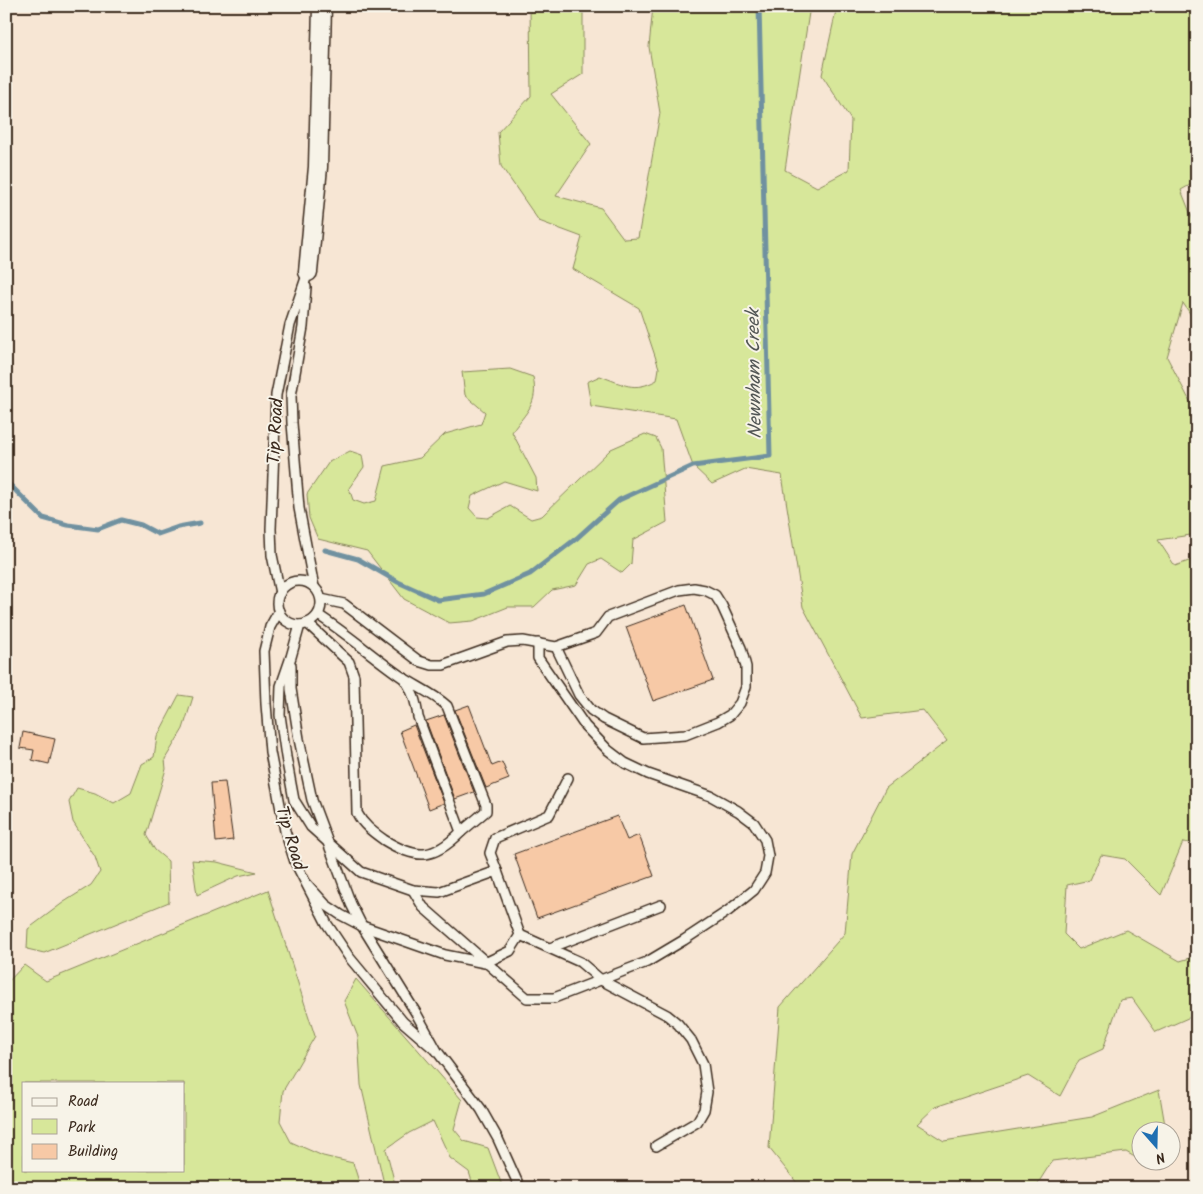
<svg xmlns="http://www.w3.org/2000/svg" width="1203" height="1194" viewBox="0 0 1203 1194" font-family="Kalam,sans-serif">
<rect width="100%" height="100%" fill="#f7e6d4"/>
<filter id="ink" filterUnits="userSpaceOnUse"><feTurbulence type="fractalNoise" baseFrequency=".02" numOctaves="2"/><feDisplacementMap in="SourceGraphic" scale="10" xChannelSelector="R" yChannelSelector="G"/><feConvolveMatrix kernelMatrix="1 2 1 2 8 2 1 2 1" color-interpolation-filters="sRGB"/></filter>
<g filter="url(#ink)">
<g fill="#d7e79a" stroke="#89885c" fill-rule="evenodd">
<path d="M 530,6 L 583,6 L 583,74 L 551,94 L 591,144 L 556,196 L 601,208 L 624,239 L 638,238 L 660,113 L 649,47 L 653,6 L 810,6 L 785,170 L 817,187 L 849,170 L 851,120 L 822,75 L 837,6 L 1197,6 L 1197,181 L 1181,190 L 1197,230 L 1197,324 L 1183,303 L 1167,357 L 1197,415 L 1197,534 L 1158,540 L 1175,566 L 1197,558 L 1197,844 L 1183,842 L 1161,895 L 1125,859 L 1101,855 L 1090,880 L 1067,885 L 1064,934 L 1079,949 L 1126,930 L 1180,961 L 1197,956 L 1197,1014 L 1156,1032 L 1132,998 L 1120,1000 L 1103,1049 L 1079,1060 L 1060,1096 L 1028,1076 L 935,1107 L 917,1124 L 944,1141 L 1092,1117 L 1159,1090 L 1166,1131 L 1140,1132 L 1140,1160 L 1126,1152 L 1052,1161 L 1035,1188 L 801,1188 L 769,1148 L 780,1007 L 845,933 L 852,854 L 886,788 L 947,741 L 923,710 L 862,718 L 803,607 L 782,475 L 745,469 L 712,484 L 693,466 L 676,419 L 591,406 L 587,382 L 600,376 C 623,384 634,393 657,380 L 659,368 L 639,308 L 573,269 L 582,237 L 539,221 L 501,166 L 498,132 L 531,96 Z"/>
<path d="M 510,369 L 533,377 C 539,404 526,412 512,432 L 536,478 L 537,491 L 504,481 L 472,496 L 469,508 L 477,517 L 488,518 L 510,506 L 531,519 L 542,516 L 611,449 L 645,434 L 656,438 L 661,448 L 667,522 L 633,540 L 631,564 L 622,573 L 601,559 L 589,564 L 576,585 L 552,590 L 534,607 L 508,607 L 473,621 L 449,623 L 404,599 L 367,551 L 318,539 L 309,518 L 307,494 L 329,462 L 350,451 L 362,455 L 364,467 L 349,488 L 353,500 L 364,504 L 376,501 L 385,466 L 420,458 L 445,434 L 481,424 L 485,412 L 465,395 L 462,372 Z"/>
<path d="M 179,695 L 193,697 L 183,729 L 165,759 L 166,769 L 146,835 L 155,850 L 168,861 L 169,902 L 44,953 L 27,949 L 28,929 L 64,902 L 91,885 L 100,872 L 95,857 L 73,822 L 69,802 L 77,788 L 95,793 L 114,803 L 131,793 L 142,764 L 154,757 L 157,737 Z"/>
<path d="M 192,860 L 217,862 L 257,872 L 238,876 L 197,895 Z"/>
<path d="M 268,890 L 315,1036 L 283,1091 L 280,1121 L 291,1142 L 323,1156 L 353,1163 L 361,1188 L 19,1188 L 6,1177 L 6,984 L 24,965 L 46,981 ZM 24,1083 L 184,1083 L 184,1170 L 24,1170 Z"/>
<path d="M 356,979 L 462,1100 L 454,1129 L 464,1141 L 488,1148 L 503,1188 L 474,1188 L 469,1172 L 450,1158 L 433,1121 L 409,1133 L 386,1149 L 396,1188 L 385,1188 L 361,1085 L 358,1037 L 344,1001 Z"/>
</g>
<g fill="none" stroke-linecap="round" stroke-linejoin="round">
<g stroke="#7091a0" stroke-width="5">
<path d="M 6,481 L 43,518 L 68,525 L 98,529 L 121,520 L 141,525 L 158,534 L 178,527 L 200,523"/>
<path d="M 325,550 L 358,559 L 398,582 L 438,600 L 484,594 L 530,574 L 577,538 L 619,500 L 693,466 L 770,456 L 759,6"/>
</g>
</g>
<g fill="#f7c9a6" stroke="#3b2a1e">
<path d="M 686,605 L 713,680 L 653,701 L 626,627 Z"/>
<path d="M 469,705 L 492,766 L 502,762 L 509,779 L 486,788 L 455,710 Z"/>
<path d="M 444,715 L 474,792 L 455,799 L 426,721 Z"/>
<path d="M 414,725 L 444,803 L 429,809 L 400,731 Z"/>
<path d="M 23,732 L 55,739 L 49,764 L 32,760 L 34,750 L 20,748 Z"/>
<path d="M 225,782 L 233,840 L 216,842 L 211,783 Z"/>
<path d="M 617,816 L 627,840 L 639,835 L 654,876 L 537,918 L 514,854 Z"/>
</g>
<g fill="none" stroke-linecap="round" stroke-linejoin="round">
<defs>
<g id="lane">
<path d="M 306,287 L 303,327 L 291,396 L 292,423 L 299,508 L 314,587"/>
<circle cx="299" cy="603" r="22"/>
<path d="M 280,593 L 272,555 L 271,529 L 276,395 L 290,325 L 308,272"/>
<path d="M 321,599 L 344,604 L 419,661 L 432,665 L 443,665 L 507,642 L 523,641 L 556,647 L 596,633 L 608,617 L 679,590 L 694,588 L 705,590 L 715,595 L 722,606 L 741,648 L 746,667 L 746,687 L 740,703 L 730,715 L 718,722 L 685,735 L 643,738 L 604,719 L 591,710 L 579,695 L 556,647"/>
<path d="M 279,611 L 270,627 L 264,651 L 266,704 L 270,752 L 285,831 L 295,862 L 327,924 L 349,957 L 403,1022 L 433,1048"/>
<path d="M 318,615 C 348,634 373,657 402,677 C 417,687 434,694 447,706 L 486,805 L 486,811 L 461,832"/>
<path d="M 307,623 L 349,662 L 354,676 L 357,813 C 363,825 373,832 384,840 C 417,860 433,860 461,832 L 418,717 C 416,702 413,691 404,678"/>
<path d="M 300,625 L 291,657 L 281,686 L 280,715 L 286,757 L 294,800 L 311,827 L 361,872 L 413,890 L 439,892 L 497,871 L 520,935 L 510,951 L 485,963 L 445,955 L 362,926 L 341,915 L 326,905 L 307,884"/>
<path d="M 291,665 L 291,689 L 299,739 L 312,800 L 351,904 L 362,926 L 416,1013 L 437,1051 L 481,1109 L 498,1139 L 520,1188"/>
<path d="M 497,871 L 490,853 L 495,838 L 549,815 L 568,778"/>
<path d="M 413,890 L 423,907 L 527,998 L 554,998 L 647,962 L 684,940 L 728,911 L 754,890 L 765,873 L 768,856 L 765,840 L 754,823 L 738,811 L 711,796 L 648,774 L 625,763 L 608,750 L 585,726 L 538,658 L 538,643"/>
<path d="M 520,935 L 580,962 L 601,980 L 667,1015 L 678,1024 L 691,1040 L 703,1064 L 707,1092 L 704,1110 L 697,1122 L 656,1146"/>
<path d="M 550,948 L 661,905"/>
</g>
<path id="street" d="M 308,272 L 318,167 L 322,6"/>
</defs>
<use href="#lane" stroke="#3b2a1e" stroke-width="12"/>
<use href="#street" stroke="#3b2a1e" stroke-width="21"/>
<use href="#lane" stroke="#f7f3e8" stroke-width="9"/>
<use href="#street" stroke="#f7f3e8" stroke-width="18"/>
</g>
</g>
<g text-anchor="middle" stroke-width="4" stroke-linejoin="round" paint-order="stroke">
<g font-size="18" fill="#3b2a1e" stroke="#f7f3e8">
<text transform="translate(275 431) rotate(-87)" y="6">Tip Road</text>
<text transform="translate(291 838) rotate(73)" y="6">Tip Road</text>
</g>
<g font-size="19" font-style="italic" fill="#515554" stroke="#f7f3e8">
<text transform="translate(753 374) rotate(-91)" y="7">Newnham Creek</text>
</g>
</g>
<rect width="1203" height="1194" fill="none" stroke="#f7f3e8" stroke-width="25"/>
<rect x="12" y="12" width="1178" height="1169" fill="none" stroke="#3b2a1e" stroke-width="2" filter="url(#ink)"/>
<rect x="22" y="1082" width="162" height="90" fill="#f7f3e8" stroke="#aca397"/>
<rect x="32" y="1098" width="25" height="8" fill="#f7f3e8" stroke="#aca397"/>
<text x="68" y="1106" font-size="15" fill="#3b2a1e">Road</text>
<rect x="32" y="1119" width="25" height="15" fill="#d7e79a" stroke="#aca397"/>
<text x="68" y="1132" font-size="15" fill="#3b2a1e">Park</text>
<rect x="32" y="1144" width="25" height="15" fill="#f7c9a6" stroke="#aca397"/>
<text x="68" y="1156" font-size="15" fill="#3b2a1e">Building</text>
<g transform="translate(1156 1146) rotate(160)"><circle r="24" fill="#f7f3e8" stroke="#aca397"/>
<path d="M0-4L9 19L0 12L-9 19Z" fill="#1f6fb2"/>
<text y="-8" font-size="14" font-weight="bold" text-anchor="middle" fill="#3b2a1e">N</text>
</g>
</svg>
